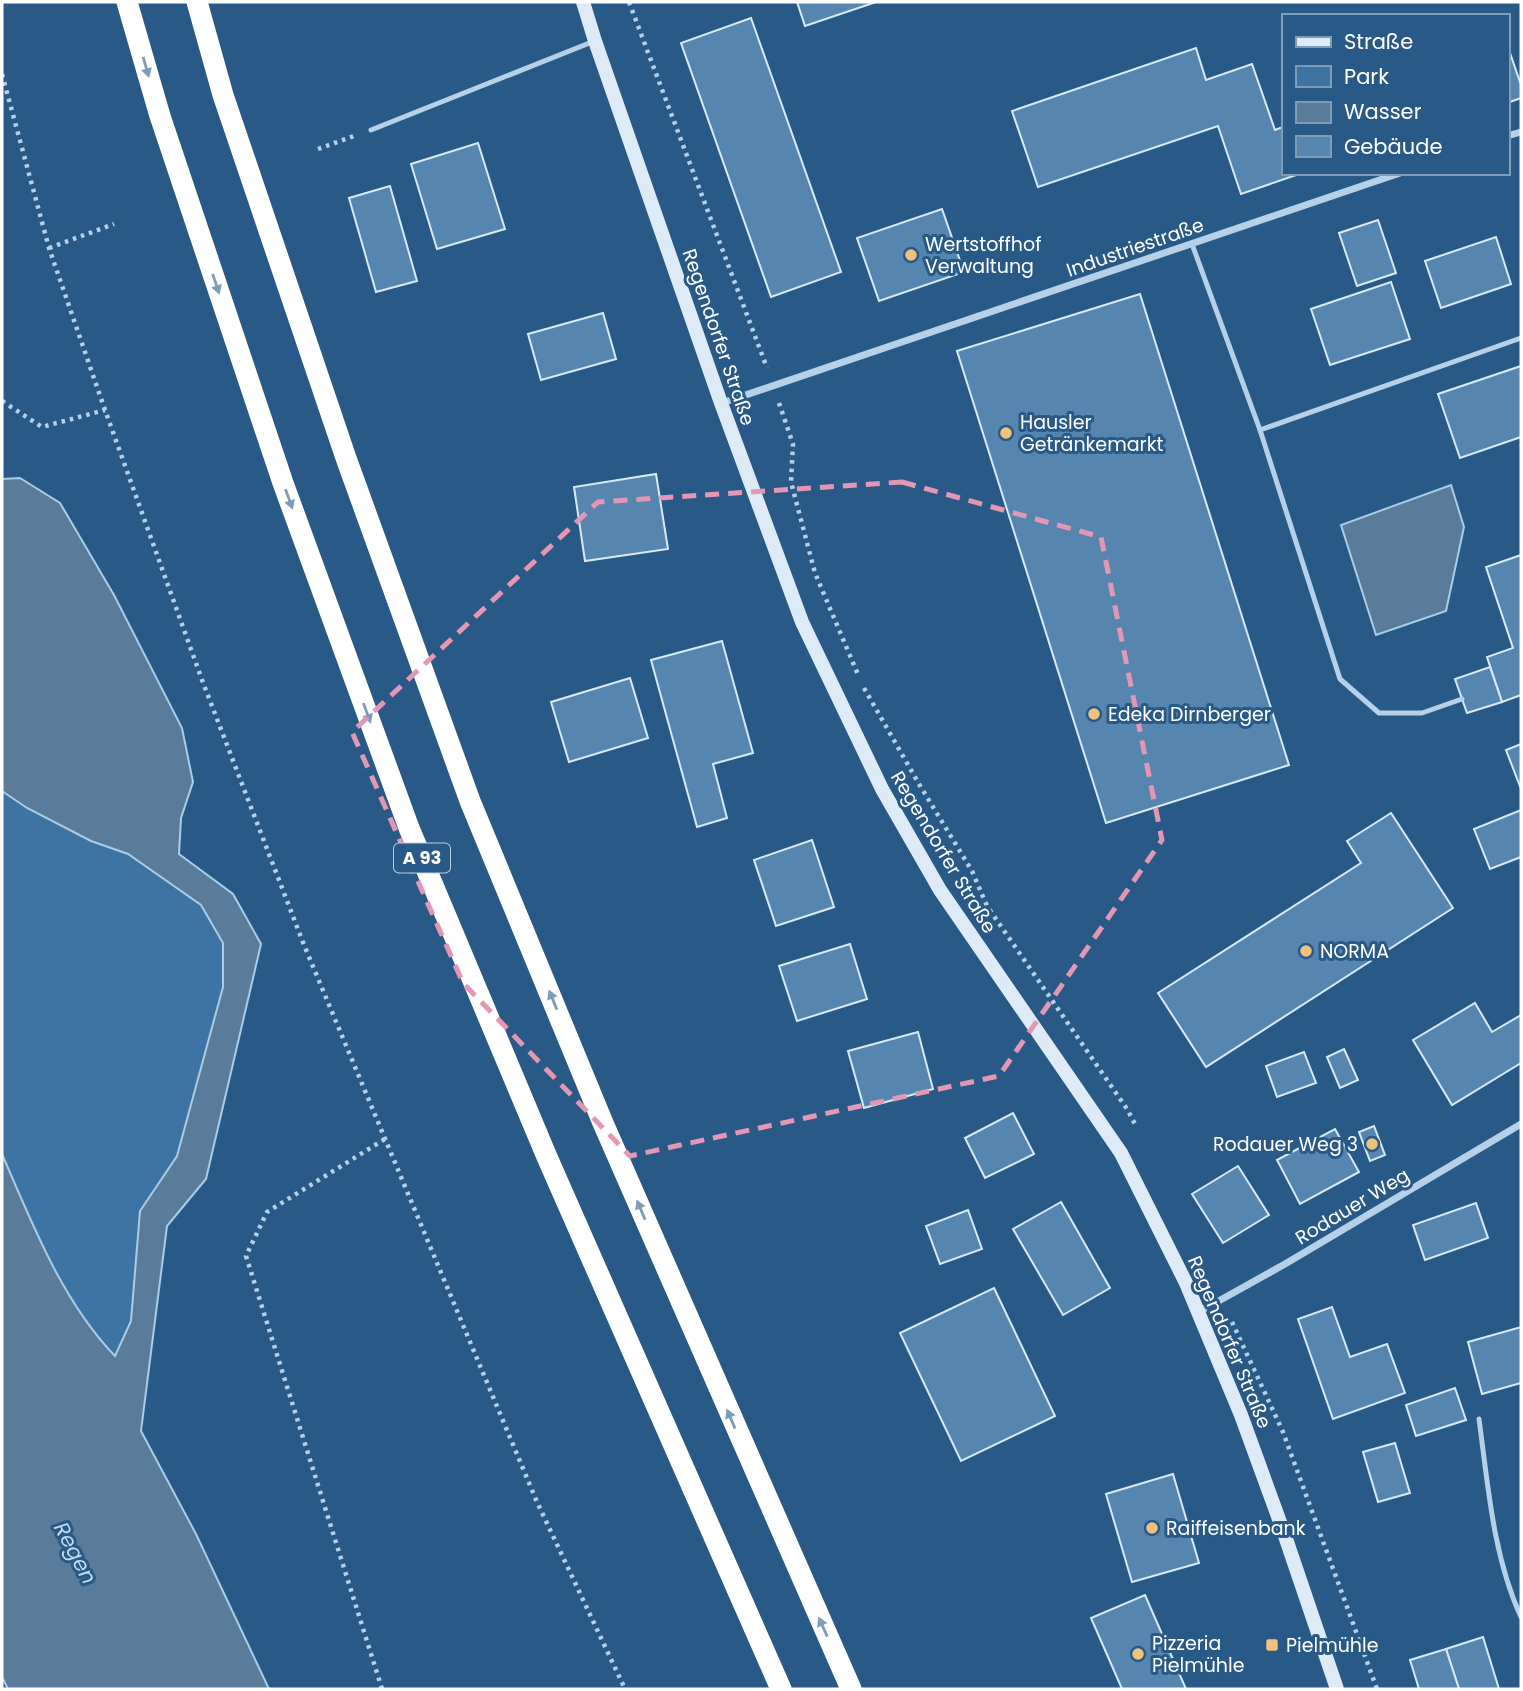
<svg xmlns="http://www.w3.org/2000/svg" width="1523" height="1691" viewBox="0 0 1523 1691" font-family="Poppins,sans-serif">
<rect width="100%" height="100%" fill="#295a87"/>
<path fill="#3e74a3" d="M 2,791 L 27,808 L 91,841 L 128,854 L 201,905 L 223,943 L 223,987 L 177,1156 L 140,1211 L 131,1321 L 115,1357 L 78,1312 L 40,1239 L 2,1154 Z"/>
<g fill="#5a7c9a" stroke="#a9cce8" stroke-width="2">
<path d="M 20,478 L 60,503 L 114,595 L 182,728 L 193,782 L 181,818 L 179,854 L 233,894 L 261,944 L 206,1179 L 167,1226 L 141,1431 L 196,1534 L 269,1689 L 8,1689 L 2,1677 L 2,1154 C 32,1223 62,1301 115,1356 L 131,1321 L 140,1211 L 177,1156 L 223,987 L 223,943 L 201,905 L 128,854 L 91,841 L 27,808 L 2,791 L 2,479 Z"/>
<path d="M 1451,485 L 1464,527 L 1446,611 L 1376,635 L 1341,525 Z"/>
</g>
<g fill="#5686b0" stroke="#d8e9f6" stroke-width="2">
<path d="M 797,2 L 876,2 L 805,26 Z"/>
<path d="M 751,18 L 841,272 L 771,297 L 681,43 Z"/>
<path d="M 1196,48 L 1206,80 L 1252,64 L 1275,130 L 1283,127 L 1283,173 L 1302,173 L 1241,194 L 1218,126 L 1038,187 L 1012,111 Z"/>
<path d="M 1509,50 L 1521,85 L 1521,98 L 1507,103 L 1507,51 Z"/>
<path d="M 478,143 L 505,229 L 437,249 L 411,164 Z"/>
<path d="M 390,186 L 417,281 L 376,292 L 349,198 Z"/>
<path d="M 942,209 L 964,272 L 879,301 L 857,238 Z"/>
<path d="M 1378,220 L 1396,273 L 1357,286 L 1339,233 Z"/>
<path d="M 1496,237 L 1511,284 L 1441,308 L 1425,261 Z"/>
<path d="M 1391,282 L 1410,339 L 1330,365 L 1311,309 Z"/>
<path d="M 1140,294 L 1289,765 L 1106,823 L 957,351 Z"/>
<path d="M 603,313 L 616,359 L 541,380 L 528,334 Z"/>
<path d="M 1521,366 L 1521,437 L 1460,458 L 1438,394 Z"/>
<path d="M 656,474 L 668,549 L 585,561 L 574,487 Z"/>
<path d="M 1521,555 L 1521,695 L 1502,702 L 1487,657 L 1513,648 L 1486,567 Z"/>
<path d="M 722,641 L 753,753 L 713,764 L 727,818 L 697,827 L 651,660 Z"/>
<path d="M 1490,667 L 1502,702 L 1467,713 L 1455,679 Z"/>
<path d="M 630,678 L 648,738 L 569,762 L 551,702 Z"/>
<path d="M 1521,744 L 1521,789 L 1506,750 Z"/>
<path d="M 1521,810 L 1521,857 L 1490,869 L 1474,829 Z"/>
<path d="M 1391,813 L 1453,908 L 1206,1067 L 1158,993 L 1361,863 L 1347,841 Z"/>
<path d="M 812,840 L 834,907 L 776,926 L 754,860 Z"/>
<path d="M 850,944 L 867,999 L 797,1021 L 779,966 Z"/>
<path d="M 1475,1003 L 1492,1032 L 1521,1015 L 1521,1063 L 1452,1105 L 1413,1040 Z"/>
<path d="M 918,1032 L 933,1089 L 864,1108 L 848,1051 Z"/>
<path d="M 1344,1049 L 1358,1080 L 1340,1088 L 1327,1057 Z"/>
<path d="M 1304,1052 L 1316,1083 L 1277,1097 L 1266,1066 Z"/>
<path d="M 1013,1113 L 1034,1154 L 985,1178 L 965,1138 Z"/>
<path d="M 1374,1126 L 1385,1155 L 1370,1161 L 1359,1132 Z"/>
<path d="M 1335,1129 L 1359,1172 L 1300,1204 L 1277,1160 Z"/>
<path d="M 1238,1166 L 1269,1215 L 1223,1243 L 1192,1194 Z"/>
<path d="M 1061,1202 L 1110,1288 L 1063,1315 L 1013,1229 Z"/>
<path d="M 1476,1203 L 1488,1238 L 1425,1260 L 1413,1225 Z"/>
<path d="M 968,1210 L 982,1249 L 940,1264 L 926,1226 Z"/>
<path d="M 994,1288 L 1055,1416 L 961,1461 L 900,1333 Z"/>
<path d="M 1332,1307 L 1350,1357 L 1387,1344 L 1405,1393 L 1333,1419 L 1298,1319 Z"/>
<path d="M 1521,1327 L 1521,1383 L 1482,1394 L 1468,1342 Z"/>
<path d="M 1455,1388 L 1466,1420 L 1416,1436 L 1406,1405 Z"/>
<path d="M 1395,1443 L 1410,1493 L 1378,1502 L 1363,1452 Z"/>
<path d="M 1173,1474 L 1199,1563 L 1132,1582 L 1106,1494 Z"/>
<path d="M 1145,1595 L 1186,1689 L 1122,1689 L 1091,1618 Z"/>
<path d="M 1483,1637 L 1499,1689 L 1459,1689 L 1446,1649 Z"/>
<path d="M 1446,1649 L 1459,1689 L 1419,1689 L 1410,1660 Z"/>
</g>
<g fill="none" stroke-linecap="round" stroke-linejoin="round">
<g stroke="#b5d0e8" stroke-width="4.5" stroke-dasharray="3.5 5" stroke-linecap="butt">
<path d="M 629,2 L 767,368"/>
<path d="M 2,74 L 49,248 L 105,410 L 202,680 L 304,945 L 537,1502 L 625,1689"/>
<path d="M 318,149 L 354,136"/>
<path d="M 49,248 L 114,224"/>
<path d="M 2,401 L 42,427 L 105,410"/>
<path d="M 779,403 L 793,444 L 791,482 L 815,573 L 859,677"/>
<path d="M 864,688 L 919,784 L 972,871 L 987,906 L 1127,1109 L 1136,1126"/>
<path d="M 1232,1322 L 1283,1432 L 1377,1689"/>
<path d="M 382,1689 L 246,1256 L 267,1212 L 385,1139"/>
</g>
<g stroke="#b5d0e8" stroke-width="5">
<path d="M 371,130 L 592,42"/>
<path d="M 1192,244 L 1260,430 L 1340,679 L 1379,713 L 1422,713 L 1462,699"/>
<path d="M 1260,430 L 1521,338"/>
<path d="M 1479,1419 C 1488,1485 1493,1556 1521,1617"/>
</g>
<g stroke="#b5d0e8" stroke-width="7">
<path d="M 1507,136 L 1521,132"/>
<path d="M 722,403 L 1400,173"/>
<path d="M 1199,1312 L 1285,1264 L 1521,1124"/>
</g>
<path stroke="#deebf7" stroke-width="14" d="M 583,2 L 595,41 L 721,403 L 802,622 L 882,789 L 940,890 L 1121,1153 L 1186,1283 L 1241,1415 L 1284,1533 L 1337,1689"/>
<g stroke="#fff" stroke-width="21">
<path d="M 127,2 L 160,116 L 283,483 L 409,828 L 547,1157 L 781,1689"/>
<path d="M 197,2 L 223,95 L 346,458 L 470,801 L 603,1123 L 851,1689"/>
</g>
</g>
<defs><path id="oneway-solid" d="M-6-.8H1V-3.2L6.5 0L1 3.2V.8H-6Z" transform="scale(1.75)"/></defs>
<g fill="#7f9cb7">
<use href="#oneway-solid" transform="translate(146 67) rotate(74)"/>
<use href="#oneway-solid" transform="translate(216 284) rotate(71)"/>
<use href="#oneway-solid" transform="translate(289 499) rotate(70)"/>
<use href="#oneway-solid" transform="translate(367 713) rotate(70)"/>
<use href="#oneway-solid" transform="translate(553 1000) rotate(-112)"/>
<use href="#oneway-solid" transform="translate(641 1210) rotate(-113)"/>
<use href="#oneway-solid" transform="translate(731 1419) rotate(-113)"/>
<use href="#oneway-solid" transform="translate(823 1627) rotate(-114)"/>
</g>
<path fill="none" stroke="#e497b5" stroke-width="5" stroke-dasharray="14 9" stroke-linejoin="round" d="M 902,482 L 1101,537 L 1162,840 L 999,1076 L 630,1156 L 463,983 L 352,732 L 598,502 Z"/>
<g fill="#efc37c" stroke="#295a87" stroke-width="2.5">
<circle cx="911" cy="255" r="7"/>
<circle cx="1006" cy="433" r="7"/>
<circle cx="1094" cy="714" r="7"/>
<circle cx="1306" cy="951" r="7"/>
<circle cx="1372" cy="1144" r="7"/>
<circle cx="1152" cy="1528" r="7"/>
<rect x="1265" y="1638" width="14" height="14" rx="3.5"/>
<circle cx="1138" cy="1654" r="7"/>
</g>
<g text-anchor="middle" stroke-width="6" stroke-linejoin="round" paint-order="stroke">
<rect fill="#295a87" stroke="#bfcedb" stroke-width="2" x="394" y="843.5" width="56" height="29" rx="5"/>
<g font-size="18" font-weight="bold" fill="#fff">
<text x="422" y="864">A 93</text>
</g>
<g font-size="19" fill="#fff" stroke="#295a87" text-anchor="start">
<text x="925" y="251">Wertstoffhof<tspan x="925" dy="22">Verwaltung</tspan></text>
<text x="1020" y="429">Hausler<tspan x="1020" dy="22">Getränkemarkt</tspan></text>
<text x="1108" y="721">Edeka Dirnberger</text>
<text x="1320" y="958">NORMA</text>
<text x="1358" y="1151" text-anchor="end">Rodauer Weg 3</text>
<text x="1166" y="1535">Raiffeisenbank</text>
<text x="1152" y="1650">Pizzeria<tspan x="1152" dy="22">Pielmühle</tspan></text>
<text x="1286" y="1652">Pielmühle</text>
</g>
<g font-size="19" fill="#fff" stroke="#295a87">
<text transform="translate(1135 247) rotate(-19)" y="7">Industriestraße</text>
<text transform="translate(719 337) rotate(71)" y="7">Regendorfer Straße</text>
<text transform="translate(944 852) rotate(59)" y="7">Regendorfer Straße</text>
<text transform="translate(1352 1206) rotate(-31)" y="7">Rodauer Weg</text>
<text transform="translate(1230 1342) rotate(67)" y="7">Regendorfer Straße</text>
</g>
<g font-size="21" font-style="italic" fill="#c0daef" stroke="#295a87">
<text transform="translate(75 1553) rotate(62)" y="7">Regen</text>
</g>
</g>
<rect width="1523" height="1691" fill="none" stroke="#ffffff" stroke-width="7"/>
<rect x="1282" y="14" width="228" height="161" fill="#295a87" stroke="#7f9cb7" stroke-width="2"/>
<rect x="1296" y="37" width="35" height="10" fill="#deebf7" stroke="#7f9cb7" stroke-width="2"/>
<text x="1344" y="49" font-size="21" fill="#ffffff">Straße</text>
<rect x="1296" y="66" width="35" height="21" fill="#3e74a3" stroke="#7f9cb7" stroke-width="2"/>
<text x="1344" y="84" font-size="21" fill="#ffffff">Park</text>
<rect x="1296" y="102" width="35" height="21" fill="#5a7c9a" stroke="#7f9cb7" stroke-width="2"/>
<text x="1344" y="119" font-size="21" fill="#ffffff">Wasser</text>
<rect x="1296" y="136" width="35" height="21" fill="#5686b0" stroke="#7f9cb7" stroke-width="2"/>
<text x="1344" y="154" font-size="21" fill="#ffffff">Gebäude</text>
</svg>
